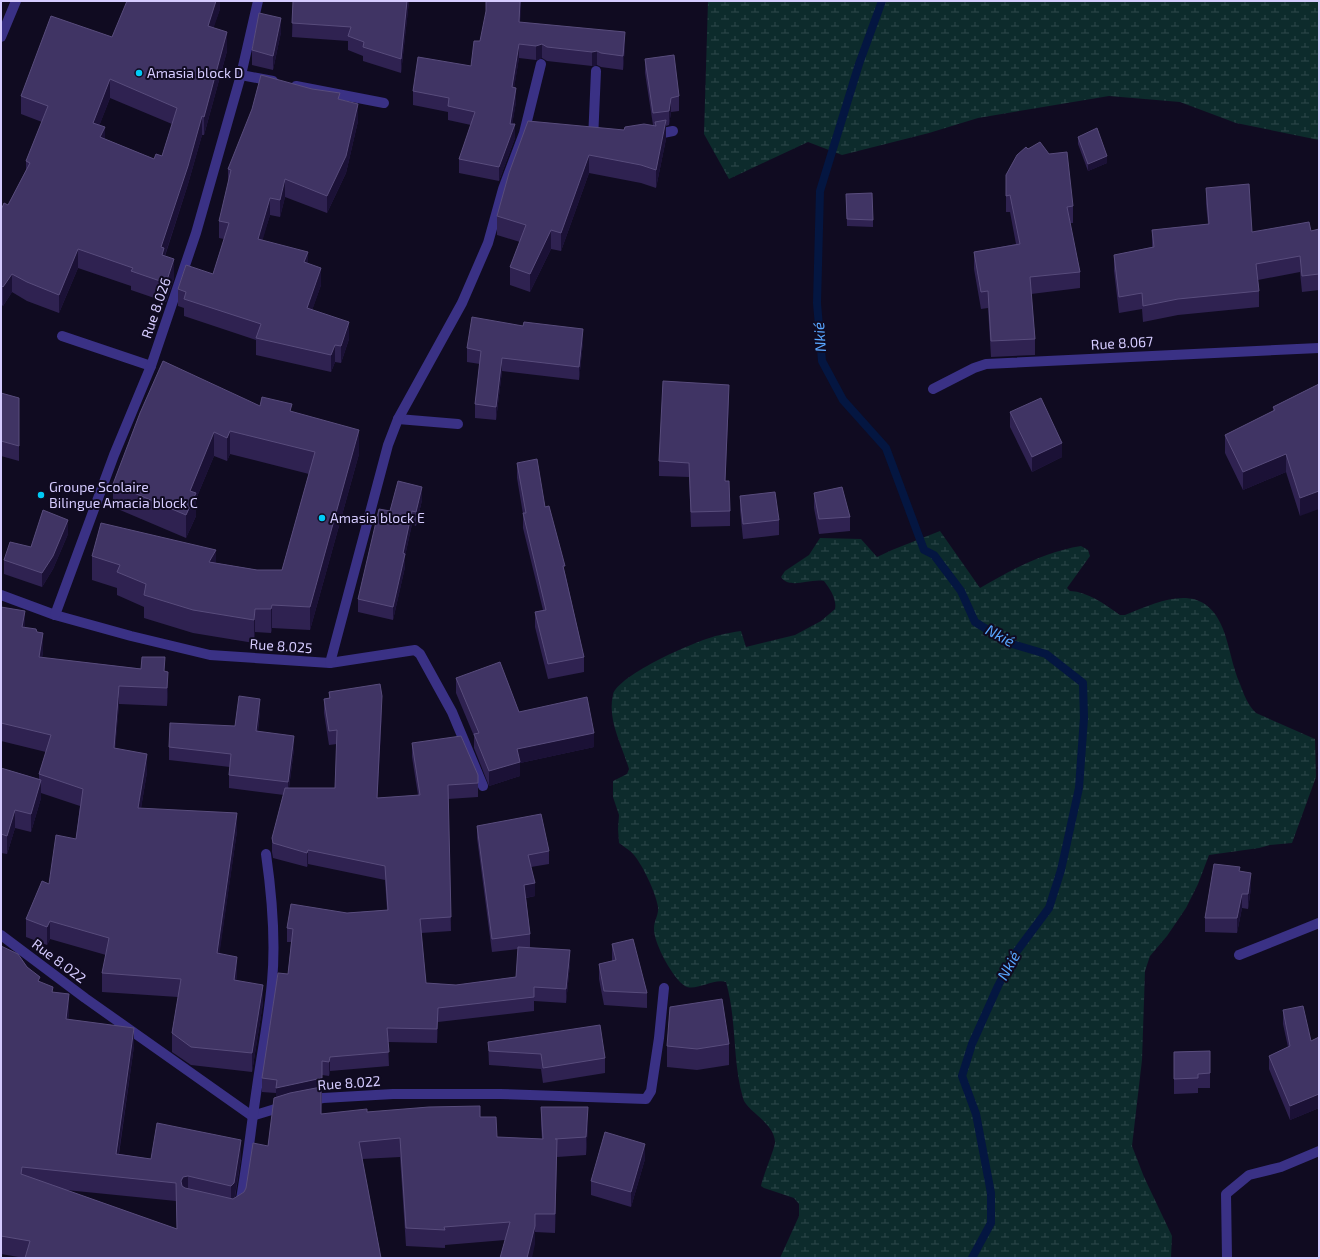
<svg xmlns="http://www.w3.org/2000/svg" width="1320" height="1259" viewBox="0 0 1320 1259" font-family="'Exo 2',sans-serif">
<defs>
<pattern id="wetland-marsh" width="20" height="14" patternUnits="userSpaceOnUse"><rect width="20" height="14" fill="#0d2b2c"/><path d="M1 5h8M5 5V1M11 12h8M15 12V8" fill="none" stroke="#2f484c"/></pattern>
</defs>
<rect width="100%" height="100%" fill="#100b21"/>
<g fill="url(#wetland-marsh)">
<path d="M 708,1 L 1319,1 L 1319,140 L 1236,123 L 1180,102 L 1109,96 L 978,118 L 929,133 L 842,155 L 808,142 L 729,179 L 704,134 Z"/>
<path d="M 940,531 L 980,588 C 1013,569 1044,552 1081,546 L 1088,550 L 1090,556 L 1067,588 L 1070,591 C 1089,592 1104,604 1120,615 L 1125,615 C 1162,600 1204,580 1223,629 C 1230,647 1232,666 1240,684 C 1244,695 1248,705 1256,713 L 1315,739 L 1316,777 L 1292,843 L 1270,845 L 1259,848 L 1209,855 L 1198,884 L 1186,908 L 1167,936 L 1150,956 L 1145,971 L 1142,1060 L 1132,1146 L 1144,1177 L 1172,1236 L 1171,1258 L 780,1258 L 799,1216 L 799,1204 L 794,1198 L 764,1188 L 761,1186 C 763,1176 775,1148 775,1142 C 774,1122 746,1111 743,1098 C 732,1060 737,1020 726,982 C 713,978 695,992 685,986 C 673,979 653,942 654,928 C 654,921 659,914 658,907 C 656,893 643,866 634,855 C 630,850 624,847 619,843 L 618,829 L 619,815 L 613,797 L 613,781 L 627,774 L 629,769 C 622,745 607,720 613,695 C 617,675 699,639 720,635 C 727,633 734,632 741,631 L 746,647 L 795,635 L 821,621 L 835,609 C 837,599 830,589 824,581 C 810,578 790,590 781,577 L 785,571 L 809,555 L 820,538 L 861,539 L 877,557 L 892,550 Z"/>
</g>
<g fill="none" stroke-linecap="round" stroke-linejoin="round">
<path stroke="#041641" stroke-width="8" d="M 882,1 L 859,64 L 820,191 L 817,303 L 822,361 L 843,400 L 886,448 L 924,550 L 934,555 L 961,591 L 975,622 L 1009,643 L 1046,654 L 1083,683 L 1084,718 L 1079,788 L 1061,870 L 1049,908 L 1014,955 L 998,986 L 972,1044 L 962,1076 L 976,1114 L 991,1193 L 991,1223 L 972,1258"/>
<g stroke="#3a3185" stroke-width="10">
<path d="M 1,37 L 16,1"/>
<path d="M 241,75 L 273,81"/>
<path d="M 296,86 L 384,103"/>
<path d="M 653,135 L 673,131"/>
<path d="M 593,140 L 596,71"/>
<path d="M 62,336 L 151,366"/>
<path d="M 933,389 L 974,368 L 986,364 L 1319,348"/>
<path d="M 398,419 L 458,424"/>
<path d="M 1,595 L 55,615 L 131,636 L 210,655 L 330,663 L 415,650 L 420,654 L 452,712 L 483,786"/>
<path d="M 55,615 L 114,455 L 151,366 L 196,233 L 241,75 L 258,1"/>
<path d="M 330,663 L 388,445 L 398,419 L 462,303 L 488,243 L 503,189 L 524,133 L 541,64"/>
<path d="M 1,935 L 85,998 L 252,1116 L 285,1106"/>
<path d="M 1239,955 L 1319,923"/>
<path d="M 308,1101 L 323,1098 L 393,1094 L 500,1094 L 646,1099 L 651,1091 L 659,1038 L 664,988"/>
<path d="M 240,1205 C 247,1166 251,1127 257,1087 C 262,1052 269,1017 272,982 C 276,939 272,896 266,854"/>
<path d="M 1227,1258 L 1226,1194 L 1249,1175 L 1281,1167 L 1319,1151"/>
</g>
</g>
<g fill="#2f2251" fill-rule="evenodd">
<path d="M 220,1 L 220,9 L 213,28 L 227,51 L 204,135 L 202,135 L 188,184 L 165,256 L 174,278 L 166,302 L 131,290 L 131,286 L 78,268 L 59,313 L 27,301 L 12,292 L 3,306 L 1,304 L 1,210 L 8,205 L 26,170 L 26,161 L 42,122 L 21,114 L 21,96 L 112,37 ZM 110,98 L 172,124 L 162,156 L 154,159 L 105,139 L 99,126 Z"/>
<path d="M 293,1 L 409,1 L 401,73 L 363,61 L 363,56 L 348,50 L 348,41 L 292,37 Z"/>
<path d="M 521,1 L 520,22 L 625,46 L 623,70 L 601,67 L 597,65 L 592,66 L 547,61 L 542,58 L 536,60 L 519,58 L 514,87 L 516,102 L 512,124 L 515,138 L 499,181 L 459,173 L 459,159 L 471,125 L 448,120 L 448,112 L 413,105 L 413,91 L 471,66 L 480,41 Z"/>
<path d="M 281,32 L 273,70 L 252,65 L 252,50 Z"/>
<path d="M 645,59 L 679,96 L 679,111 L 671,112 L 669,125 L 666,126 L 666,139 L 656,188 L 641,183 L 589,173 L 561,251 L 551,249 L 530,292 L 510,285 L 510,267 L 520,242 L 497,235 L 497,216 L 624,130 L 653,125 L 645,73 Z"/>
<path d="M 340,99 L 358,121 L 346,173 L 327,213 L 285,197 L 280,217 L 270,215 L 262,240 L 308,263 L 321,285 L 312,310 L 349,339 L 341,363 L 335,362 L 331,372 L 256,355 L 256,340 L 184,316 L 184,308 L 178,306 L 178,289 L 213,274 L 224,239 L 219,238 L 219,221 L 228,186 L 228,169 Z"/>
<path d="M 1078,137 L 1107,163 L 1088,171 L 1078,144 Z"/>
<path d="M 1006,175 L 1073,206 L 1073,223 L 1070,223 L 1080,272 L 1080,288 L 1031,294 L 1035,339 L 1035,355 L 991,357 L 988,308 L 981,309 L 974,269 L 974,252 L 1016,244 L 1010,212 L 1006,212 Z"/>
<path d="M 1206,188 L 1252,232 L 1311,231 L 1319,229 L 1319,290 L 1302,292 L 1300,272 L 1258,280 L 1259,291 L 1259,307 L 1178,315 L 1143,322 L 1142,309 L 1119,313 L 1114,271 L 1114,255 L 1152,247 L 1152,230 L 1208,224 L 1206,204 Z"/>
<path d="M 846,194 L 873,220 L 873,227 L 847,226 Z"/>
<path d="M 583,342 L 579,380 L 502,371 L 496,420 L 475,418 L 475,404 L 480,364 L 467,362 L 467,348 Z"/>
<path d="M 1319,384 L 1300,516 L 1286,472 L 1243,490 L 1225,453 L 1225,435 L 1273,411 L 1273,407 Z"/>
<path d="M 1,393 L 19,398 L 19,461 L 1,456 Z"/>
<path d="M 729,399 L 725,481 L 730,511 L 730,526 L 691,527 L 689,477 L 659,476 L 659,461 Z"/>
<path d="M 260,406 L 292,411 L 359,454 L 310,630 L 272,628 L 271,633 L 255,632 L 254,643 L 193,633 L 144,618 L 144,607 L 117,595 L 117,588 L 92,580 L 92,556 L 216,563 L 257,570 L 282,570 L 309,474 L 230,454 L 227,461 L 214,456 L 196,499 L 196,516 L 186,538 L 113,507 L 113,484 Z"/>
<path d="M 1010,412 L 1062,457 L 1032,472 L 1010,427 Z"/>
<path d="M 517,463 L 545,507 L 565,573 L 584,657 L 584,672 L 548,679 L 535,627 L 535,612 L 543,610 L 523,528 L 523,514 L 517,478 Z"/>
<path d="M 814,493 L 850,517 L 850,531 L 819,534 L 814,508 Z"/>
<path d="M 740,496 L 779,520 L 779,535 L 743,539 L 740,510 Z"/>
<path d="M 422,500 L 416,526 L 412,524 L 405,556 L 405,567 L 393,620 L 358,612 L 358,599 L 390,511 Z"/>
<path d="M 68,534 L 53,569 L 42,587 L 4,574 L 4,560 L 31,547 Z"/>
<path d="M 1,607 L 25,627 L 43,651 L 42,658 L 165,671 L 168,690 L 167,706 L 119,704 L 115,748 L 147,772 L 141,808 L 237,831 L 219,954 L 237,975 L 236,980 L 263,1003 L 252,1072 L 191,1065 L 172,1052 L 172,1033 L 178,997 L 102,992 L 102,973 L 106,955 L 50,939 L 47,945 L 26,937 L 26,919 L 49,884 L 76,839 L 80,806 L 41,793 L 41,798 L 31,832 L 15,828 L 7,854 L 1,853 L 1,768 L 39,779 L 39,774 L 46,752 L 1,741 Z"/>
<path d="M 456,678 L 519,712 L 594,747 L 520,763 L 520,776 L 489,786 L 474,748 L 474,736 L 456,693 Z"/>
<path d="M 329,692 L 382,711 L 377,798 L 418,795 L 412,757 L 412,743 L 478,783 L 478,797 L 448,799 L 451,931 L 421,933 L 426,983 L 456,985 L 516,977 L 518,949 L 492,952 L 477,838 L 477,826 L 549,851 L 549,864 L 531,867 L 535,896 L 526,898 L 530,934 L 530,947 L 525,948 L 570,964 L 566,1003 L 534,1001 L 534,1011 L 438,1022 L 437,1043 L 388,1042 L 389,1066 L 330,1071 L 329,1076 L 322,1075 L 321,1114 L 367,1112 L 480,1117 L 497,1137 L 542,1139 L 541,1125 L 541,1107 L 588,1125 L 586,1155 L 557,1157 L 555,1233 L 535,1232 L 535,1244 L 505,1240 L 445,1245 L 445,1248 L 406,1246 L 400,1157 L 362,1159 L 381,1258 L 24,1258 L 1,1254 L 1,946 L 27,967 L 40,982 L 53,992 L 69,1013 L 68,1020 L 134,1046 L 119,1154 L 151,1159 L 241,1158 L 235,1198 L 244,1192 L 268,1146 L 276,1097 L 276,1093 L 262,1092 L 262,1078 L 288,974 L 291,942 L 287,942 L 287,928 L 347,913 L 387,910 L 385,880 L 308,864 L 307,867 L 273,858 L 272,852 L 272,838 L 284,795 L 229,788 L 229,775 L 230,767 L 169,760 L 169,747 L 235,726 L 260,712 L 258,731 L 294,749 L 289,788 L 335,788 L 337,744 L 329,745 L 324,713 L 324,699 L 329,698 ZM 66,1190 L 176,1201 L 177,1229 Z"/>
<path d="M 1240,872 L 1251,888 L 1248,909 L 1242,908 L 1237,933 L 1205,932 L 1205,918 Z"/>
<path d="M 612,944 L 647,993 L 647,1008 L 604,1005 L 599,979 L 599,964 L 612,961 Z"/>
<path d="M 1283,1010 L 1311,1041 L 1319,1037 L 1319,1108 L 1290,1120 L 1269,1069 L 1269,1056 L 1288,1047 L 1283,1024 Z"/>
<path d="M 488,1042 L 605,1058 L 605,1073 L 543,1083 L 541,1069 L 489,1065 Z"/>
<path d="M 729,1044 L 729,1065 L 697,1070 L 667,1067 L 667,1046 Z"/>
<path d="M 1210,1051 L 1210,1088 L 1198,1088 L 1198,1093 L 1174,1094 L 1174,1052 Z"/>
<path d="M 645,1159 L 631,1207 L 591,1195 L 591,1181 Z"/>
</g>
<g fill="#1b1136">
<path d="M 216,1 L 220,1 L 220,9 L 208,45 L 208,26 Z"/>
<path d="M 407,1 L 409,1 L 401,73 L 401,59 Z"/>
<path d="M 520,1 L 521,9 L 519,36 L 519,22 Z"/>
<path d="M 281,18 L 281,32 L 273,70 L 273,56 Z"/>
<path d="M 227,32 L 227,51 L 204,135 L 204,117 Z"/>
<path d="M 625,32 L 625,46 L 623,70 L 623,56 Z"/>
<path d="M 519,44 L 519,58 L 512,101 L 512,87 Z"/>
<path d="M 542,44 L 542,58 L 536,60 L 536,46 Z"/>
<path d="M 597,51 L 597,65 L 592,66 L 592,52 Z"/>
<path d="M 110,79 L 110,98 L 93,142 L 93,123 Z"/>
<path d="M 516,88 L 516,102 L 510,138 L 510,124 Z"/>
<path d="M 671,98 L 671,112 L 669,125 L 669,111 Z"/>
<path d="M 358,104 L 358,121 L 346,173 L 327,213 L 327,196 Z"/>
<path d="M 202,116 L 202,135 L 188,184 L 162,264 L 161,247 Z"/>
<path d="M 666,120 L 666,139 L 656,188 L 656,170 Z"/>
<path d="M 515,124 L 515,138 L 499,181 L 499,167 Z"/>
<path d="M 105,127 L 105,146 L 100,137 Z"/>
<path d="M 589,155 L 589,173 L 561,251 L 561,233 Z"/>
<path d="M 1107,156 L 1107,163 L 1088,171 L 1088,164 Z"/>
<path d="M 285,179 L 285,197 L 280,217 L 280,200 Z"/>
<path d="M 270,198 L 270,215 L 258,256 L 258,239 Z"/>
<path d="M 551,230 L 551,249 L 530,292 L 530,274 Z"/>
<path d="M 78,249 L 78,268 L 59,313 L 59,295 Z"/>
<path d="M 308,252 L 308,269 L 304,262 Z"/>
<path d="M 174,259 L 174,278 L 166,302 L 166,283 Z"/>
<path d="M 321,268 L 321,285 L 307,325 L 307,308 Z"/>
<path d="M 12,274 L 12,292 L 3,306 L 3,287 Z"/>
<path d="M 349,322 L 349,339 L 341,363 L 341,346 Z"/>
<path d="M 583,329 L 583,342 L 579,380 L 579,367 Z"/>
<path d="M 335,345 L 335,362 L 331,372 L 331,355 Z"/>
<path d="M 502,358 L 502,371 L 496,420 L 496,407 Z"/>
<path d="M 729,385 L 729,399 L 725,495 L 725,481 Z"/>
<path d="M 359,430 L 359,454 L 310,630 L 310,607 Z"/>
<path d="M 230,431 L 230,454 L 227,461 L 227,438 Z"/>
<path d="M 214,432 L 214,456 L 196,499 L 196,516 L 186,538 L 186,515 L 190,491 Z"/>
<path d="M 1062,443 L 1062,457 L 1032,472 L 1032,457 Z"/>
<path d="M 1286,454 L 1286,472 L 1243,490 L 1243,472 Z"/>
<path d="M 422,487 L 422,500 L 416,526 L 416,512 Z"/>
<path d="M 1319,491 L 1319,509 L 1300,516 L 1300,498 Z"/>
<path d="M 412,511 L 412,524 L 405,556 L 405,567 L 393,620 L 393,607 Z"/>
<path d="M 68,520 L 68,534 L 53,569 L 42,587 L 42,573 Z"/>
<path d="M 216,550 L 216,573 L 209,562 Z"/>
<path d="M 272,605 L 272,628 L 271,633 L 271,609 Z"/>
<path d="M 255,609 L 255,632 L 254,643 L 254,620 Z"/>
<path d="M 25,611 L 25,629 L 22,627 Z"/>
<path d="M 43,633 L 43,651 L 39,675 L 39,657 Z"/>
<path d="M 168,672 L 168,690 L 167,706 L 167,688 Z"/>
<path d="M 119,686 L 119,704 L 114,766 L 114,748 Z"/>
<path d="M 382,696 L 382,711 L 377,812 L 377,798 Z"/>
<path d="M 260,699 L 260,712 L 256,744 L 256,731 Z"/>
<path d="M 594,733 L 594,747 L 520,763 L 520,776 L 489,786 L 489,771 L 517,749 Z"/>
<path d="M 294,736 L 294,749 L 288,795 L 288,782 Z"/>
<path d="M 147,754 L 147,772 L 138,826 L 138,808 Z"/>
<path d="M 41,780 L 41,798 L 31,832 L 31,814 Z"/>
<path d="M 15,810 L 15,828 L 7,854 L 7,836 Z"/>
<path d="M 237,813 L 237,831 L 217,971 L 217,953 Z"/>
<path d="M 308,850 L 308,864 L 307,867 L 307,853 Z"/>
<path d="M 1251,873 L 1251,888 L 1248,909 L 1248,894 Z"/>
<path d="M 535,883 L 535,896 L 524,898 L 524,885 Z"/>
<path d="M 1242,894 L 1242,908 L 1237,933 L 1237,918 Z"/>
<path d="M 50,921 L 50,939 L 47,945 L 47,927 Z"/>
<path d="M 570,950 L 570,964 L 566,1003 L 566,989 Z"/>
<path d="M 237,957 L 237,975 L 234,998 L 234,980 Z"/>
<path d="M 263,985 L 263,1003 L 252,1072 L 252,1053 Z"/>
<path d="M 69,994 L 69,1013 L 66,1037 L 66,1019 Z"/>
<path d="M 438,1008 L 438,1022 L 437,1043 L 437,1029 Z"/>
<path d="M 134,1028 L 134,1046 L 116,1172 L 116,1154 Z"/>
<path d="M 330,1057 L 330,1071 L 329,1076 L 329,1062 Z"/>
<path d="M 322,1078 L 321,1132 L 276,1102 L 276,1088 Z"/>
<path d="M 1319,1094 L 1319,1108 L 1290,1120 L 1290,1106 Z"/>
<path d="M 588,1107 L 588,1125 L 586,1155 L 586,1137 Z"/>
<path d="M 557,1139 L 557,1158 L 555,1233 L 555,1214 Z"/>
<path d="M 241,1140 L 241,1158 L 234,1201 L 231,1204 L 231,1186 Z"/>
<path d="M 645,1144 L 645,1159 L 631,1207 L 631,1192 Z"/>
<path d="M 188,1176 L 188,1194 L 183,1195 L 181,1181 L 183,1177 Z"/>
<path d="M 535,1226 L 535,1244 L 532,1258 L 527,1258 Z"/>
</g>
<g fill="#403464" stroke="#584c7c" fill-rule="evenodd">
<path d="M 127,1 L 216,1 L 208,26 L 227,32 L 204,117 L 202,116 L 188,166 L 161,247 L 164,248 L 162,255 L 174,259 L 166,283 L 131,271 L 133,268 L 78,249 L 59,295 L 27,282 L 12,274 L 3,287 L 1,285 L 1,210 L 4,203 L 8,205 L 30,163 L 26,161 L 48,106 L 21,96 L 51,16 L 112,37 ZM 110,79 L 177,108 L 162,156 L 156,154 L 154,159 L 100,137 L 105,127 L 93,123 Z"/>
<path d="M 293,1 L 407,1 L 401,59 L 363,47 L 364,42 L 348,36 L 351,27 L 292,23 Z"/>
<path d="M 486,1 L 520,1 L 519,22 L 625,32 L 623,56 L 601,53 L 597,51 L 592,52 L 547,47 L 542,44 L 536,46 L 519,44 L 512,87 L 516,88 L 510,124 L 515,124 L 499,167 L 459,159 L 475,112 L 448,106 L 449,98 L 413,91 L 418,57 L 471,66 L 474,41 L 480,41 L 486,11 Z"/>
<path d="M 259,13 L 281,18 L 273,56 L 252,50 Z"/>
<path d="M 674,55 L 679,96 L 671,98 L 669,111 L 653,113 L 645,59 Z"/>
<path d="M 261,75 L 312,89 L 340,93 L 338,99 L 358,104 L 346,156 L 327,196 L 285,179 L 280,200 L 270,198 L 258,239 L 308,252 L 304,262 L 321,268 L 307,308 L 349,322 L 341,346 L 335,345 L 331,355 L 256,338 L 261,324 L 184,299 L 186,292 L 178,289 L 186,265 L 213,274 L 229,223 L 219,221 L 231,170 L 228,169 L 252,109 Z"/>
<path d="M 666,120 L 656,170 L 641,165 L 589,155 L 561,233 L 551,230 L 530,274 L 510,267 L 526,225 L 497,216 L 509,173 L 528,121 L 624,130 L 625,127 L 644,124 L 656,126 L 655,122 Z"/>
<path d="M 1097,128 L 1107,156 L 1088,164 L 1078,137 Z"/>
<path d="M 1040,142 L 1049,154 L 1067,152 L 1073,206 L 1067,207 L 1080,272 L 1030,277 L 1035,339 L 991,341 L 988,291 L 981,292 L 974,252 L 1020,244 L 1010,195 L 1006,196 L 1006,175 L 1017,155 L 1026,147 L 1028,149 Z"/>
<path d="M 1249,184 L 1252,232 L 1309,222 L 1311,231 L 1319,229 L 1319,274 L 1302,276 L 1300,256 L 1256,264 L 1259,291 L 1178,299 L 1143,306 L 1142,293 L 1119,297 L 1114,255 L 1154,247 L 1152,230 L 1209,224 L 1206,188 Z"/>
<path d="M 872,193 L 873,220 L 847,219 L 846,194 Z"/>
<path d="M 472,317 L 523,326 L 524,322 L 583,329 L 579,367 L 502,358 L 496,407 L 475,404 L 481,351 L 467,348 Z"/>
<path d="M 163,361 L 260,406 L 262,397 L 292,404 L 290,411 L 359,430 L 310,607 L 272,605 L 271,609 L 255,609 L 254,620 L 193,610 L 144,595 L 146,584 L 117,572 L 120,565 L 92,556 L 101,523 L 216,550 L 209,562 L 257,570 L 282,570 L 315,452 L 230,431 L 227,438 L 214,432 L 190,491 L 196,493 L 186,515 L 113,484 L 140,413 Z"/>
<path d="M 663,381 L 729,385 L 725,481 L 729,481 L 730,511 L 691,512 L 689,463 L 659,461 Z"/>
<path d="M 1319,384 L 1319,491 L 1300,498 L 1286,454 L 1243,472 L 1225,435 L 1275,410 L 1273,407 Z"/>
<path d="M 1,393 L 19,398 L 19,446 L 1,441 Z"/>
<path d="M 1041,398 L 1062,443 L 1032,457 L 1010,412 Z"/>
<path d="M 537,459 L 545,507 L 549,506 L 565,566 L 563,566 L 584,657 L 548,664 L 535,612 L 546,610 L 523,513 L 526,513 L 517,463 Z"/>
<path d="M 398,481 L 422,487 L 416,512 L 412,511 L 403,553 L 405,554 L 393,607 L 358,599 L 379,509 L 390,511 Z"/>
<path d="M 842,487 L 850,517 L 819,519 L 814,493 Z"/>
<path d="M 775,492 L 779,520 L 743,524 L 740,496 Z"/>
<path d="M 43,510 L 68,520 L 53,556 L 42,573 L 4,560 L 10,542 L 31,547 Z"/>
<path d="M 1,607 L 25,611 L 22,627 L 36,629 L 37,632 L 43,633 L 39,657 L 141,669 L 142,657 L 165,657 L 164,671 L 168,672 L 167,688 L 119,686 L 114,748 L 147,754 L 138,808 L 237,813 L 217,953 L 237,957 L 234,980 L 263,985 L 252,1053 L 191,1047 L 172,1033 L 181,979 L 102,973 L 109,938 L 50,921 L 47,927 L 26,919 L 42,881 L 49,884 L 56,835 L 76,839 L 83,789 L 39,774 L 51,735 L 1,723 Z"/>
<path d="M 500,662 L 519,712 L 587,697 L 594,733 L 517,749 L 520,762 L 489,771 L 474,734 L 479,733 L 456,678 Z"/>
<path d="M 380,684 L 382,696 L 377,798 L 420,795 L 412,743 L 461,736 L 478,775 L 478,783 L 448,785 L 451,917 L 420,919 L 426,983 L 456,985 L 516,977 L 518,947 L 570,950 L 566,989 L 534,987 L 534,997 L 438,1008 L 437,1029 L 387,1028 L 389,1052 L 330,1057 L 329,1062 L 322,1061 L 322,1078 L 276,1088 L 277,1080 L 262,1078 L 278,973 L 288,974 L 293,929 L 287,928 L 291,904 L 347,913 L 388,910 L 385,866 L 308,850 L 307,853 L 273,843 L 272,838 L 285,788 L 335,788 L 337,730 L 329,731 L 324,699 L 330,698 L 329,692 Z"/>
<path d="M 239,696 L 260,699 L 256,731 L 294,736 L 288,782 L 229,775 L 231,754 L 169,747 L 170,723 L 235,726 Z"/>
<path d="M 1,768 L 41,780 L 31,814 L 15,810 L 7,836 L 1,834 Z"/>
<path d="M 541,814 L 549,851 L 528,855 L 535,883 L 524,885 L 530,934 L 492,939 L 477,826 Z"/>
<path d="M 1214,864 L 1240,867 L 1239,871 L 1251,873 L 1248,894 L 1242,894 L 1237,918 L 1205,918 Z"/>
<path d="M 633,939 L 647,993 L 604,991 L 599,964 L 616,960 L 612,944 Z"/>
<path d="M 1,946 L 18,954 L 27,967 L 40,977 L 38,981 L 53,987 L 52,992 L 69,994 L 66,1019 L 134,1028 L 116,1154 L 151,1159 L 157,1123 L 241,1140 L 234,1183 L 231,1186 L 188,1176 L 183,1177 L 181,1181 L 182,1186 L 185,1188 L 233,1199 L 244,1192 L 246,1188 L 253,1143 L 268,1146 L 274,1098 L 290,1093 L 321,1087 L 321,1114 L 367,1109 L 367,1112 L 429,1107 L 480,1106 L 480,1117 L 496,1117 L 497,1137 L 543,1139 L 541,1107 L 588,1107 L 586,1137 L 555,1139 L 557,1139 L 555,1214 L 535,1214 L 535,1226 L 527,1258 L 500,1258 L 510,1222 L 444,1227 L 445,1230 L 406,1228 L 400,1138 L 359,1142 L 381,1258 L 25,1258 L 30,1241 L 1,1236 ZM 22,1167 L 176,1183 L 177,1229 L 21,1174 Z"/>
<path d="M 722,999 L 729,1044 L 697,1049 L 667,1046 L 670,1007 Z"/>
<path d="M 1303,1006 L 1311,1041 L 1319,1037 L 1319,1094 L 1290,1106 L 1269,1056 L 1290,1046 L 1283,1010 Z"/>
<path d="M 600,1025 L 605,1058 L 543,1068 L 541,1054 L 489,1051 L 488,1042 Z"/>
<path d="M 1210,1051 L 1210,1073 L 1198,1074 L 1198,1078 L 1174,1079 L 1174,1052 Z"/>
<path d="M 605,1132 L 645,1144 L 631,1192 L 591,1181 Z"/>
</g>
<g fill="#00cbf6" stroke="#100b21" stroke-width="1.5">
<circle cx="139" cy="73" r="4"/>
<circle cx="41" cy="495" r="4"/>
<circle cx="322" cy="518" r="4"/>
</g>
<g text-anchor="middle" stroke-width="4" stroke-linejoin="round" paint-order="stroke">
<g font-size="14" fill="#d5cbff" stroke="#100b21" text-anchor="start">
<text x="147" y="78">Amasia block D</text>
<text x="49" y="492">Groupe Scolaire<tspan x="49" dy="16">Bilingue Amacia block C</tspan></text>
<text x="330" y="523">Amasia block E</text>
</g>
<g font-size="14" fill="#d5cbff" stroke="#100b21">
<text transform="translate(156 308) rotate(-71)" y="5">Rue 8.026</text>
<text transform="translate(1122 343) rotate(-3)" y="5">Rue 8.067</text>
<text transform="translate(281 646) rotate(4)" y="5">Rue 8.025</text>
<text transform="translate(59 961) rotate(37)" y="5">Rue 8.022</text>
<text transform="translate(349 1083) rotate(-4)" y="5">Rue 8.022</text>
</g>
<g font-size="15" font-style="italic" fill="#59a6ff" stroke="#100b21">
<text transform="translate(820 337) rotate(-94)" y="5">Nkié</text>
<text transform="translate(1000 636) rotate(28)" y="5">Nkié</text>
<text transform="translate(1009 966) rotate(-61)" y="5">Nkié</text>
</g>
</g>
<rect width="1320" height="1259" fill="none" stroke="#d5cbff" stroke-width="4"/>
</svg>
